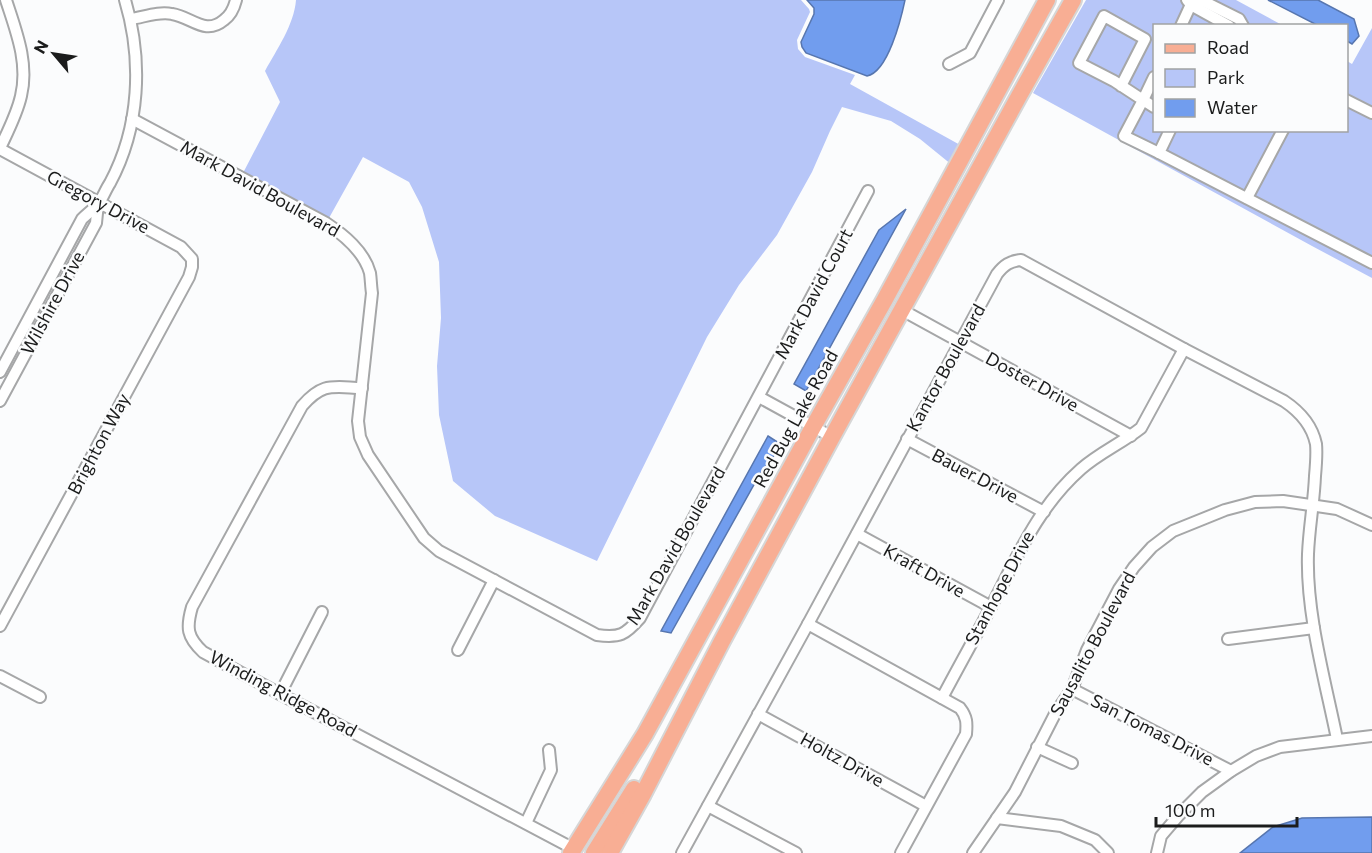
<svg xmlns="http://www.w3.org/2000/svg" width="1372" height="853" viewBox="0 0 1372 853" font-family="Commissioner,sans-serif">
<rect width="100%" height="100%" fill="#fbfcfd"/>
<g fill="#b7c6f8">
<path d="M 296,0 L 801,0 L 809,9 L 810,12 L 797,40 L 798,49 L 805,57 L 855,75 L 850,84 L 962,146 L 952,165 L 920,139 L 891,121 L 842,107 L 830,131 L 812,172 L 777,235 L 739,285 L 707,337 L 597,561 L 495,516 L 453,481 L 439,415 L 437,366 L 441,318 L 439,262 L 422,207 L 409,182 L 363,157 L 329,218 L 243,173 L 280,102 L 265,71 C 277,49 294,25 296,0 Z"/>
<path d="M 1086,0 L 1180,0 L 1185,5 L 1184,7 L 1219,25 L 1154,26 L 1154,130 L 1346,130 L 1347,61 L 1352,64 L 1372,28 L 1372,278 L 1312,246 L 1033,93 Z"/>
<path d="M 1212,0 L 1236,0 L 1282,25 L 1249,25 L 1248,22 Z"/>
</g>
<g fill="#719dee" stroke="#5776af" stroke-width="1.5">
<path d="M 807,0 L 905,0 C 901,19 888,72 867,76 L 806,53 L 802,47 L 801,42 L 814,14 L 814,8 Z"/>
<path d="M 1268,0 L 1318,0 L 1354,19 L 1359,36 L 1352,44 L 1347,41 L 1346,26 L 1317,25 Z"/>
<path d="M 906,209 L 806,391 L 794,384 L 879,230 Z"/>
<path d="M 768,436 L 782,445 L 760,474 L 671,633 L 661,631 Z"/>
<path d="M 1372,817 L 1372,853 L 1240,853 L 1273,827 L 1302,818 Z"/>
</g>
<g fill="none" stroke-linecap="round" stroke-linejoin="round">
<defs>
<g id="minor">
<path d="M 1187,0 L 1191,5 L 1229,26"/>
<path d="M 1201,0 L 1239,19 L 1243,26"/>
<path d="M 131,19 C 144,17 159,11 172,14 C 192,17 205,36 224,20 C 231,15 234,8 236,0"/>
<path d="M 1181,26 L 1193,0"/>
<path d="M 949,64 L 970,53 L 998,0"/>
<path d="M 1154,77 L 1143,100 L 1154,107"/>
<path d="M 1121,86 L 1145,39 L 1104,16 L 1079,63 L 1114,81 L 1143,100 L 1124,136 L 1159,153"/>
<path d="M 1346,100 L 1372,113"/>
<path d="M 132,119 L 326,223 C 344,235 364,251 370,273 C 371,280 371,287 372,293 L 358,421 L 360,437 L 368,455 L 424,538 L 439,551 L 597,635 C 620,638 625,635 640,618 L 868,191"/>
<path d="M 1170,130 L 1159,153 L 1372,263"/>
<path d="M 0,148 C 8,131 17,114 21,96 C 29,63 16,31 6,0"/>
<path d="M 0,149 L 181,247 L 192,259 L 192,267 L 189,277 L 0,626"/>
<path d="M 1247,198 L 1283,130"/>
<path d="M 902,310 L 1131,436"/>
<path d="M 0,372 L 82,219 C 87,214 94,209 99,203 C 103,197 106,189 110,183 C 140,127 143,60 125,0"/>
<path d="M 362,388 C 332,387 323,382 302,406 L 192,607 C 186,628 187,637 203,652 L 280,694 L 574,849"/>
<path d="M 759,397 L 832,437"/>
<path d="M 0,401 L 96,223 L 98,203"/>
<path d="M 907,439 L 1044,512"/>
<path d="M 857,534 L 991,607"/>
<path d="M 808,624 L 960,708 C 967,717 967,723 966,734 L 901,853"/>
<path d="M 1228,639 L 1314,628"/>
<path d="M 458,650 L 494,580"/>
<path d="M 0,676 L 40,697"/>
<path d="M 1072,689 L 1231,771"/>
<path d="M 280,694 L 322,612"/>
<path d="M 942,698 C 959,666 977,634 994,601 C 1019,553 1039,506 1081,469 C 1099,453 1122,443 1141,428 L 1184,349"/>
<path d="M 758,714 L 926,806"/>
<path d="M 1037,747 L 1072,763"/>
<path d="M 708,806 L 796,853"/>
<path d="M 997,818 L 1061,826 L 1095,840 L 1108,853"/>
<path d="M 526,823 L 551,770 L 549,750"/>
<path d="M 682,853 L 808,624 L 997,274 C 1004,265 1010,261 1021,260 L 1184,349 L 1284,401 C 1299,411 1312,425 1316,444 C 1317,454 1316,465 1315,476 C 1314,502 1309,528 1308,554 C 1306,613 1325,680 1337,739"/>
<path d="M 973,853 L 1015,792 L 1056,712 L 1072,689 L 1087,650 L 1119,589 L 1134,567 L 1152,547 L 1173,531 L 1225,510 L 1255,502 L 1283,501 L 1337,509 L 1372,525"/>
<path d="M 1157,853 L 1161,836 L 1179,815 L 1202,792 L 1231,771 L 1256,756 L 1280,747 L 1372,736"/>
</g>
<g id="primary">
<path d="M 571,853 L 645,734 L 813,427 L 884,301 L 1047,0"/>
<path d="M 594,853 L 634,789"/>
<path d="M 610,853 L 643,794 L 722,641 L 832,437 L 1019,96 L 1073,0"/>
</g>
</defs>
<use href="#minor" stroke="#a6a7a8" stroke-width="14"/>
<use href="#primary" stroke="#d6d6d6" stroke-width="20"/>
<use href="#minor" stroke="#fff" stroke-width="10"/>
<use href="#primary" stroke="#f8ae94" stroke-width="16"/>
</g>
<g text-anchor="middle" stroke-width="5" stroke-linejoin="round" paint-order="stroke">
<g font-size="18" fill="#1b1c1c" stroke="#fbfcfd">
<text transform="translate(260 189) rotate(29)" y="6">Mark David Boulevard</text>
<text transform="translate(98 202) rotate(28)" y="6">Gregory Drive</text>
<text transform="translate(814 294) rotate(-62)" y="6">Mark David Court</text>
<text transform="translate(53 303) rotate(-62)" y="6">Wilshire Drive</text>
<text transform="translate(946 368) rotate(-61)" y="6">Kantor Boulevard</text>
<text transform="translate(1032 382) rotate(29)" y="6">Doster Drive</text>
<text transform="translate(796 419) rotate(-61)" y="6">Red Bug Lake Road</text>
<text transform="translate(99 444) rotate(-62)" y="6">Brighton Way</text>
<text transform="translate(975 476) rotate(28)" y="6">Bauer Drive</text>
<text transform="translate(676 546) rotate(-60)" y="6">Mark David Boulevard</text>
<text transform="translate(924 571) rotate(29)" y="6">Kraft Drive</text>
<text transform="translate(1000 588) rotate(-62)" y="6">Stanhope Drive</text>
<text transform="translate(1093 644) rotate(-62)" y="6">Sausalito Boulevard</text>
<text transform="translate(283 694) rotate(28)" y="6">Winding Ridge Road</text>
<text transform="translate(1152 730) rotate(27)" y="6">San Tomas Drive</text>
<text transform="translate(842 760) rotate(29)" y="6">Holtz Drive</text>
</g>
</g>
<rect x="1153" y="24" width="195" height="108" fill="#fbfcfd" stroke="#a1a2a3" stroke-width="1.5"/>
<rect x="1165" y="44" width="30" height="9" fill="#f8ae94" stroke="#a1a2a3" stroke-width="1.5"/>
<text x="1207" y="54" font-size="18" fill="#1b1c1c">Road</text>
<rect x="1165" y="69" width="30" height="18" fill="#b7c6f8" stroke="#a1a2a3" stroke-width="1.5"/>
<text x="1207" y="84" font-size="18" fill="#1b1c1c">Park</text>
<rect x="1165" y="99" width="30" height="18" fill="#719dee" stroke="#a1a2a3" stroke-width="1.5"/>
<text x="1207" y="114" font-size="18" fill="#1b1c1c">Water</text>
<g transform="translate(54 54) rotate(299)" stroke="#fbfcfd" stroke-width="4.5" paint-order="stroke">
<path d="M0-4.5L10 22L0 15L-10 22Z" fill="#1b1c1c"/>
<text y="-9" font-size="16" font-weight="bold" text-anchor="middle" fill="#1b1c1c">N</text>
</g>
<path d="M1156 817v9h141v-9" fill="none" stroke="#1b1c1c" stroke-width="3"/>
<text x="1165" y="817" font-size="18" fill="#1b1c1c" stroke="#fbfcfd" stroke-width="4.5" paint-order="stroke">100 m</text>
</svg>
